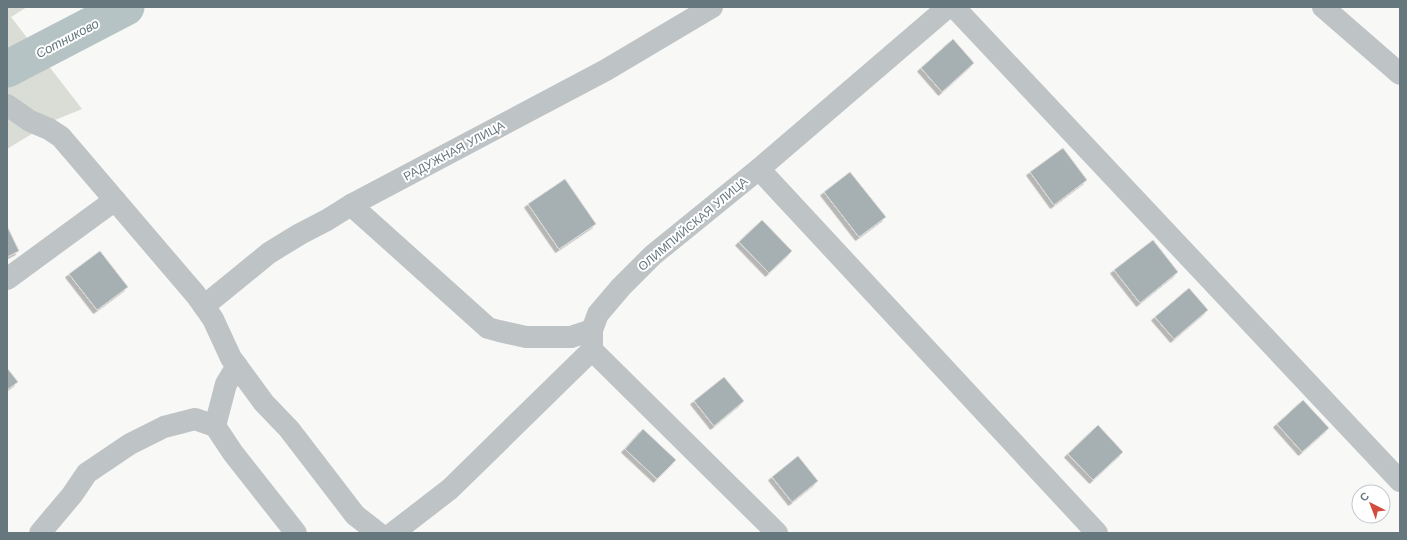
<svg xmlns="http://www.w3.org/2000/svg" width="1407" height="540" viewBox="0 0 1407 540" font-family="'Work Sans',sans-serif">
<defs>
<filter id="shadow"><feDropShadow dx="-3.5" dy="3.5" stdDeviation="0" flood-color="#0004"/></filter>
</defs>
<rect width="100%" height="100%" fill="#f8f8f6"/>
<path fill="#d9ddd6" d="M 7,7 L 27,7 L 11,17 L 82,109 L 55,120 L 7,149 Z"/>
<g fill="none" stroke-linecap="round" stroke-linejoin="round">
<path stroke="#b6c3c5" stroke-width="37" d="M 7,69 L 126,7"/>
</g>
<g fill="#a6afb2" stroke="#dadad8" filter="url(#shadow)">
<path d="M 953,39 L 974,63 L 942,92 L 921,68 Z"/>
<path d="M 1063,148 L 1087,180 L 1054,205 L 1030,172 Z"/>
<path d="M 850,172 L 886,217 L 859,237 L 824,192 Z"/>
<path d="M 565,179 L 596,224 L 559,249 L 528,204 Z"/>
<path d="M 762,220 L 792,251 L 769,273 L 739,242 Z"/>
<path d="M 7,226 L 19,251 L 7,257 Z"/>
<path d="M 1153,240 L 1178,272 L 1140,303 L 1114,270 Z"/>
<path d="M 100,251 L 128,287 L 97,310 L 69,274 Z"/>
<path d="M 1189,288 L 1208,310 L 1174,339 L 1155,317 Z"/>
<path d="M 7,368 L 18,382 L 7,390 Z"/>
<path d="M 724,377 L 744,401 L 714,426 L 694,401 Z"/>
<path d="M 1303,400 L 1329,428 L 1302,452 L 1277,424 Z"/>
<path d="M 1098,425 L 1123,452 L 1093,480 L 1068,454 Z"/>
<path d="M 643,429 L 676,460 L 657,479 L 625,449 Z"/>
<path d="M 798,456 L 818,481 L 792,502 L 772,477 Z"/>
</g>
<g fill="none" stroke-linecap="round" stroke-linejoin="round">
<g stroke="#bec3c5" stroke-width="22">
<path d="M 954,7 L 1400,481"/>
<path d="M 1323,7 L 1400,74"/>
<path d="M 7,105 L 30,121 L 49,129 L 61,137 L 196,295 L 213,319 L 231,358 L 264,403 L 289,429 L 355,515 L 378,533"/>
<path d="M 759,169 L 1097,533"/>
<path d="M 351,205 L 488,328 L 499,331 L 526,337 L 571,337 L 592,330"/>
<path d="M 7,279 L 115,200"/>
<path d="M 204,306 L 269,253 L 300,234 L 327,220 L 351,205 L 606,70 L 712,7"/>
<path d="M 592,350 L 777,533"/>
<path d="M 215,426 L 226,384 L 237,366"/>
<path d="M 40,533 L 72,495 L 87,473 L 130,444 L 164,427 L 195,419 L 215,426 L 233,453 L 296,533"/>
<path d="M 393,533 L 450,489 L 592,350 L 592,330 L 598,314 L 621,287 L 653,255 L 759,169 L 948,7"/>
</g>
</g>
<g text-anchor="middle" stroke-width="4" stroke-linejoin="round" paint-order="stroke">
<g font-size="12" fill="#66777e" stroke="#fff">
<text transform="translate(454 151) rotate(-28)" y="4">РАДУЖНАЯ УЛИЦА</text>
<text transform="translate(693 224) rotate(-40)" y="4">ОЛИМПИЙСКАЯ УЛИЦА</text>
</g>
<g font-size="13" font-style="italic" fill="#617678" stroke="#fff">
<text transform="translate(67 38) rotate(-28)" y="5">Сотниково</text>
</g>
</g>
<rect width="1407" height="540" fill="none" stroke="#66777e" stroke-width="16"/>
<g transform="translate(1371 504) rotate(318)"><circle r="19" fill="#ffffff" stroke="#c2c9cb"/>
<path d="M0-3L7 15L0 10L-7 15Z" fill="#d24b3d"/>
<text y="-6" font-size="11" font-weight="bold" text-anchor="middle" fill="#66777e">С</text>
</g>
</svg>
